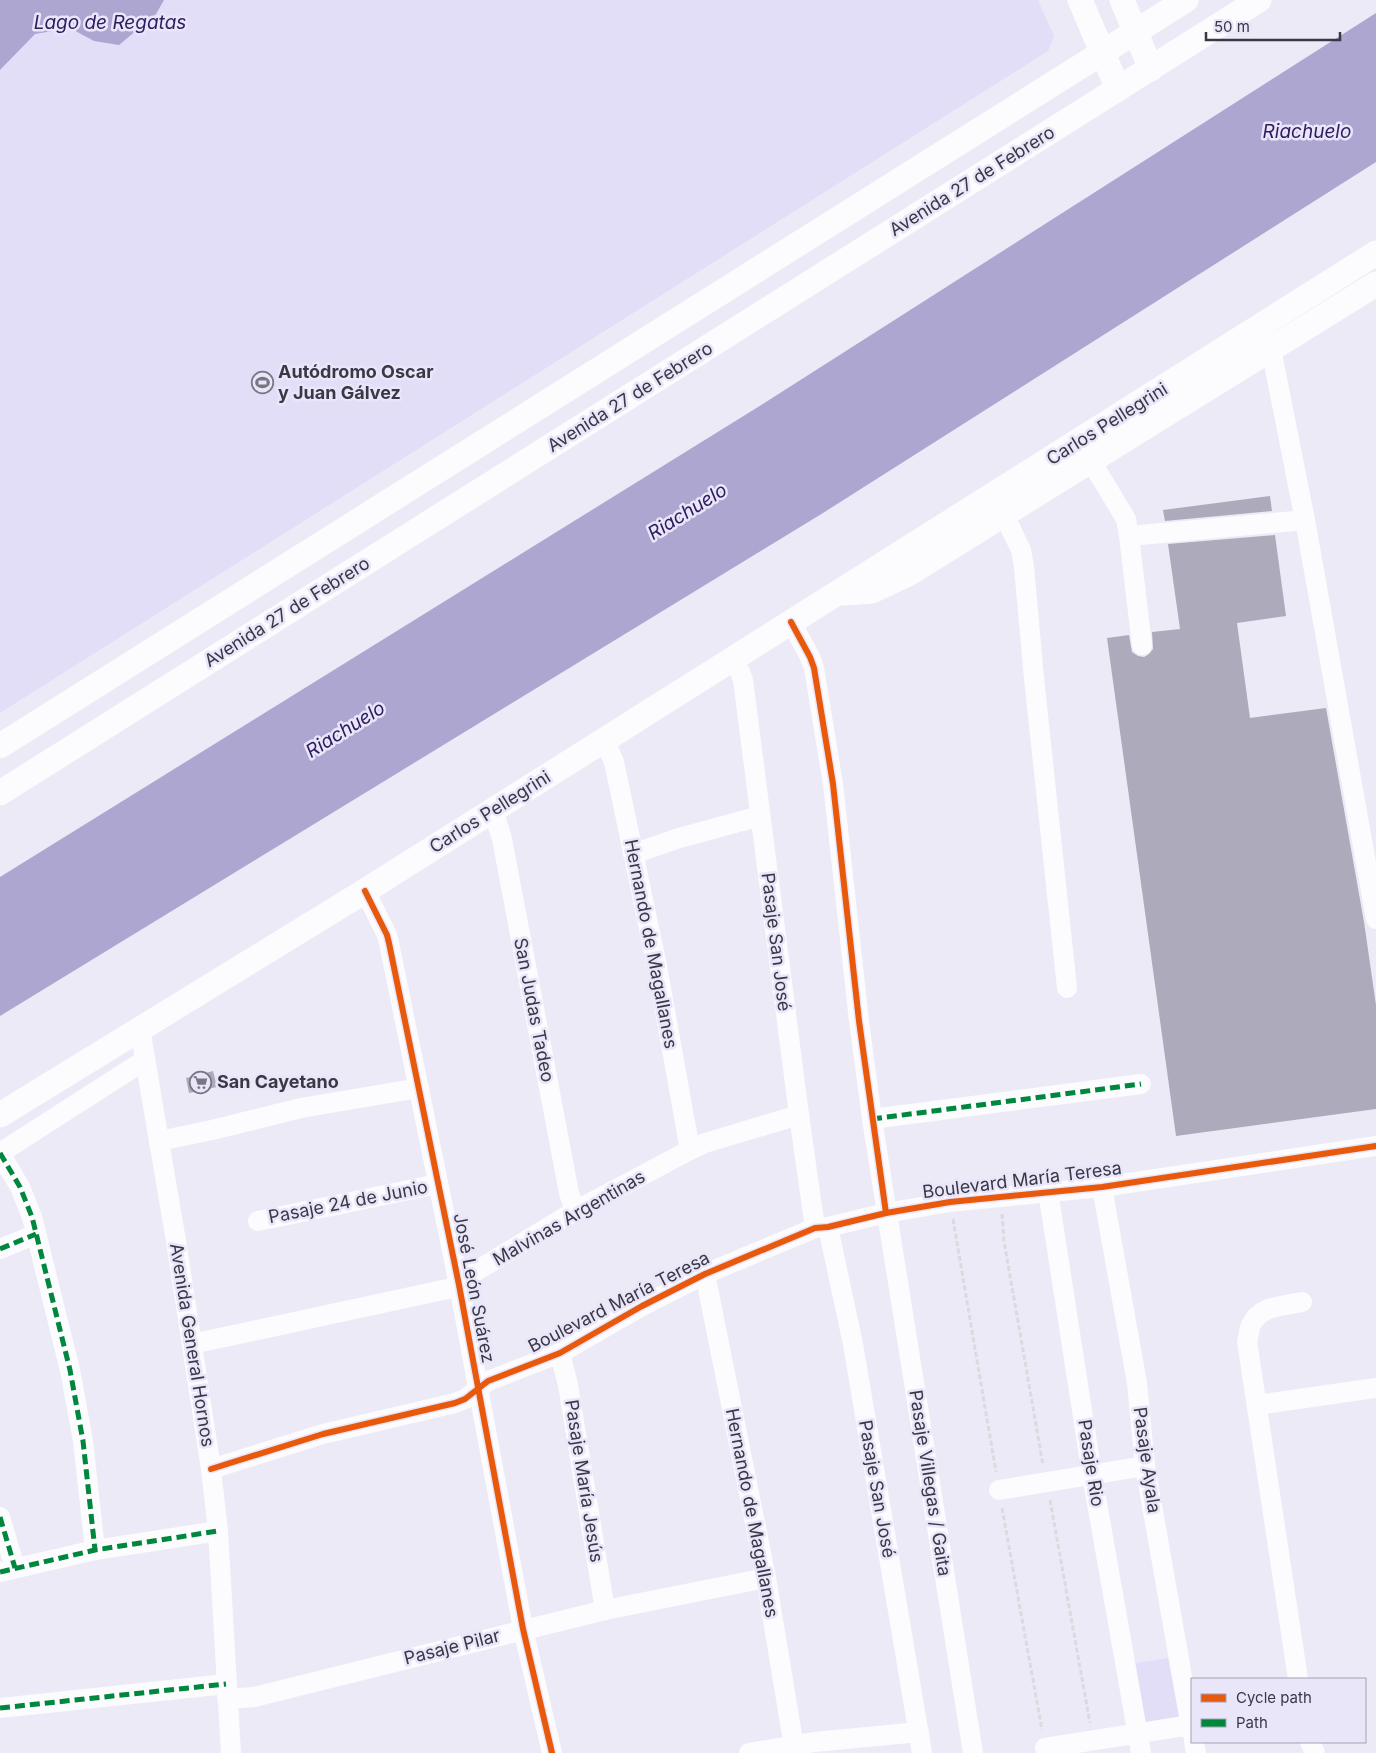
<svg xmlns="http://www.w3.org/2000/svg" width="1376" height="1753" viewBox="0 0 1376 1753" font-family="Inter,sans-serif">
<rect width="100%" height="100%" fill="#eceaf6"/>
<g fill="#e2def8">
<path d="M 0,0 L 1038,0 L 1054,36 L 1048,51 L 0,713 Z"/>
<path d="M 1168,1658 L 1180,1718 L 1141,1725 L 1130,1664 Z"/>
</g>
<g fill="#ada6d0">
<path d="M 0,0 L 164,0 L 156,14 L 119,45 L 94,41 L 70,28 L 35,34 L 0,70 Z"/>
<path d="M 1376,13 L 1376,162 L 823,513 L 0,1016 L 0,877 L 758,407 Z"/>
</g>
<g fill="#adabbb">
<path d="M 1270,496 L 1272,511 L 1165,521 L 1163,510 Z"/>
<path d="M 1275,535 L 1286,616 L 1237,623 L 1250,718 L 1326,708 L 1364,922 L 1376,1005 L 1376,1109 L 1176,1136 L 1107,638 L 1129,635 L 1132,652 L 1138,656 L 1144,657 L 1149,654 L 1153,649 L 1152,632 L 1180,629 L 1168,544 Z"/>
<path d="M 213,1071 L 217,1087 L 189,1093 L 186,1078 Z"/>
</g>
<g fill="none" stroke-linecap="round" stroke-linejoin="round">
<g stroke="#dbdade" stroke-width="3" stroke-dasharray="5 2.5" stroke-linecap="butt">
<path d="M 1002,1214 L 1004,1241 L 1043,1465"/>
<path d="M 953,1219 L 996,1472"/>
<path d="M 1050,1500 L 1090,1723"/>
<path d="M 1002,1508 L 1042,1730"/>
</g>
<g stroke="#fcfcfe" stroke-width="20">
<path d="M 1258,327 L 1271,349 L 1305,520 L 1376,919"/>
<path d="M 1083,448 L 1126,519 L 1129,536"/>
<path d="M 1004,515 L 1021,550 L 1024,567 L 1034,678 L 1067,988"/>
<path d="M 791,622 L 810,657 L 814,668 L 833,784 L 859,1021 L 872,1119 L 973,1753"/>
<path d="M 1142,645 L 1129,536 L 1305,520"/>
<path d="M 732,659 L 740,672 L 743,680 L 799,1115 L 815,1228"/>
<path d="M 604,740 L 614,762 L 657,966 L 690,1150"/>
<path d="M 493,810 L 502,839 L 569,1193 L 575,1211"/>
<path d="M 633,854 L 676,839 L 760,816"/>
<path d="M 365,891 L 387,935 L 389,943 L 459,1285 L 523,1629 L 552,1753"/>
<path d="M 140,1029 L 176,1241 L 211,1469 L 218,1531 L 231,1753"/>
<path d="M 872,1119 L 1141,1084"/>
<path d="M 159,1141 L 212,1130 L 301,1108 L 419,1088"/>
<path d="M 0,1153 L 20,1187 L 32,1217 L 70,1370 L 83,1441 L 95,1550"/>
<path d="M 0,1153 L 145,1060"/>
<path d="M 1102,1187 L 1137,1383 L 1145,1466 L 1192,1733"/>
<path d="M 1048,1191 L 1092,1475 L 1141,1753"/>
<path d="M 258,1221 L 438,1184"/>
<path d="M 828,1227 L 853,1344 L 922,1753"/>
<path d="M 0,1249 L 36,1234"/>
<path d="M 705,1274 L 766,1578 L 795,1753"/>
<path d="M 192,1344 L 452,1288 L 473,1273 L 575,1211 L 690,1150 L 705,1143 L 799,1115"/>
<path d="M 560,1353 L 568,1385 L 605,1610"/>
<path d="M 1257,1405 L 1376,1388"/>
<path d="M 211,1469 L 323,1434 L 455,1403 L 465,1399 L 488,1381 L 560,1353 L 642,1306 L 705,1274 L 815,1228 L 828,1227 L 886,1213 L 950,1202 L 1102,1187 L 1376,1146"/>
<path d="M 999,1490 L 1145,1466"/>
<path d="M 0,1517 L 15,1568"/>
<path d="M 0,1572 L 95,1550 L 218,1531"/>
<path d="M 1298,1679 L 1247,1341 C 1249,1336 1249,1329 1251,1325 C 1260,1305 1284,1306 1302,1302"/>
<path d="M 227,1699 L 254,1697 L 605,1610 L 766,1578"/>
<path d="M 0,1708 L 226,1684"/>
<path d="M 1194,1742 L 1196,1753"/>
<path d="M 1310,1742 L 1315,1753"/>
<path d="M 1045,1748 L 1191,1725"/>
<path d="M 749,1753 L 814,1742 L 919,1732"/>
</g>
<g stroke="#fcfcfe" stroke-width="25">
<path d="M 1080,0 L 1118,89"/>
<path d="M 1122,0 L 1151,69"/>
<path d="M 845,593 L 872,591 L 908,574 L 1376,284"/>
<path d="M 0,746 L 1186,0"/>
<path d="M 0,793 L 1259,0"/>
<path d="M 0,1115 L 365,891 L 1376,253"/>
</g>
<g stroke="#00873e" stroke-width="5" stroke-dasharray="10 5" stroke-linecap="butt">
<path d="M 872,1119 L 1141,1084"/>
<path d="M 0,1153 L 20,1187 L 32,1217 L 70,1370 L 83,1441 L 95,1550"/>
<path d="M 0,1249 L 36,1234"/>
<path d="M 0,1517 L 15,1568"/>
<path d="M 0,1572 L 95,1550 L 218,1531"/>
<path d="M 0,1708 L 226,1684"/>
</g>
<defs>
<g id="cycleway">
<path d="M 791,622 L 810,657 L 814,668 L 833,784 L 859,1021 L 886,1213"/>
<path d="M 365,891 L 387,935 L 389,943 L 459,1285 L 523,1629 L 552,1753"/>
<path d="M 211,1469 L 323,1434 L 455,1403 L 465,1399 L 488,1381 L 560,1353 L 642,1306 L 705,1274 L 815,1228 L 828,1227 L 886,1213 L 950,1202 L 1102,1187 L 1376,1146"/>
</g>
</defs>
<use href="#cycleway" stroke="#e9e6fa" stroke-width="9"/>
<use href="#cycleway" stroke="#e8590c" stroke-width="6"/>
</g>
<defs>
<symbol id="stadium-ring" viewBox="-11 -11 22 22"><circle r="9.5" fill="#e9e6fa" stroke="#787683" stroke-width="1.5"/><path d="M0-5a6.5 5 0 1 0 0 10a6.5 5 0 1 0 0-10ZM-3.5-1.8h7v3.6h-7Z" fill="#787683"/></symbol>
<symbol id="supermarket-ring" viewBox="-11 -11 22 22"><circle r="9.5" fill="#e9e6fa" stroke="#787683" stroke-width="1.5"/><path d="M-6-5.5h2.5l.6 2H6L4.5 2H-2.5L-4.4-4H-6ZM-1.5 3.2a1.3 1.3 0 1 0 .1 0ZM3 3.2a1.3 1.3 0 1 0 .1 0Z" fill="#787683"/></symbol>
</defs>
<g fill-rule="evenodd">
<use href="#stadium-ring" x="250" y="370" width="25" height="25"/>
<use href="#supermarket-ring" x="188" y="1070" width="25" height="25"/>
</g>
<g text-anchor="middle" stroke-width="5" stroke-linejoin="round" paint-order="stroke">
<g font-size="18" fill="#3a3845" stroke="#e9e6fa">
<text transform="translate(972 181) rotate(-32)" y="6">Avenida 27 de Febrero</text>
<text transform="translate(630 397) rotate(-32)" y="6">Avenida 27 de Febrero</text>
<text transform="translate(1107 424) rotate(-32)" y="6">Carlos Pellegrini</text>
<text transform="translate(287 612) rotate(-32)" y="6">Avenida 27 de Febrero</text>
<text transform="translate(490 812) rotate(-32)" y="6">Carlos Pellegrini</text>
<text transform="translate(776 942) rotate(83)" y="6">Pasaje San José</text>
<text transform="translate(651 944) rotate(79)" y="6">Hernando de Magallanes</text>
<text transform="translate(534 1010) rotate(79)" y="6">San Judas Tadeo</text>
<text transform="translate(1022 1180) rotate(-7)" y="6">Boulevard María Teresa</text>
<text transform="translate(348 1202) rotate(-11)" y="6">Pasaje 24 de Junio</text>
<text transform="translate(569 1218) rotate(-30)" y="6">Malvinas Argentinas</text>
<text transform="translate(474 1288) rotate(79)" y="6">José León Suárez</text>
<text transform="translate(619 1302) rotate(-27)" y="6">Boulevard María Teresa</text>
<text transform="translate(192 1345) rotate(81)" y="6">Avenida General Hornos</text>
<text transform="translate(1147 1460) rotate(82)" y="6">Pasaje Ayala</text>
<text transform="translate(1091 1463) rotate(81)" y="6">Pasaje Rio</text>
<text transform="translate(584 1481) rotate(81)" y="6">Pasaje María Jesús</text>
<text transform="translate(930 1483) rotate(81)" y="6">Pasaje Villegas / Gaita</text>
<text transform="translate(877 1489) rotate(80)" y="6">Pasaje San José</text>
<text transform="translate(752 1513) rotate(79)" y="6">Hernando de Magallanes</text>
<text transform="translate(452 1647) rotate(-14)" y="6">Pasaje Pilar</text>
</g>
<g font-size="18" font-weight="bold" fill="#3a3845" stroke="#e9e6fa" text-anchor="start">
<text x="278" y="378">Autódromo Oscar<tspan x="278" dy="21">y Juan Gálvez</tspan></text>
<text x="217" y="1088">San Cayetano</text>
</g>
<g font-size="19" font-style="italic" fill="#2f1b5d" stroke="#e9e6fa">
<text x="110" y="29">Lago de Regatas</text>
<text x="1307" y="138">Riachuelo</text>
<text transform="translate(687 511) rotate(-32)" y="7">Riachuelo</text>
<text transform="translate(345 729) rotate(-32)" y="7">Riachuelo</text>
</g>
</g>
<rect x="1191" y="1678" width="175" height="65" fill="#e9e6fa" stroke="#a3a0b2"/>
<rect x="1201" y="1694" width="25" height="8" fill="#e8590c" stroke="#a3a0b2"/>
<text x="1236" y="1703" font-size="15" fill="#3a3845">Cycle path</text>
<rect x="1201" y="1719" width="25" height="8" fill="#00873e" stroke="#a3a0b2"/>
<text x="1236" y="1728" font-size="15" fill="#3a3845">Path</text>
<path d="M1206 32v8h134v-8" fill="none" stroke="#3a3845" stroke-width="2.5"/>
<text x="1214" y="32" font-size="15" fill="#3a3845" stroke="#e9e6fa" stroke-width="4" paint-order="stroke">50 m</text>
</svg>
